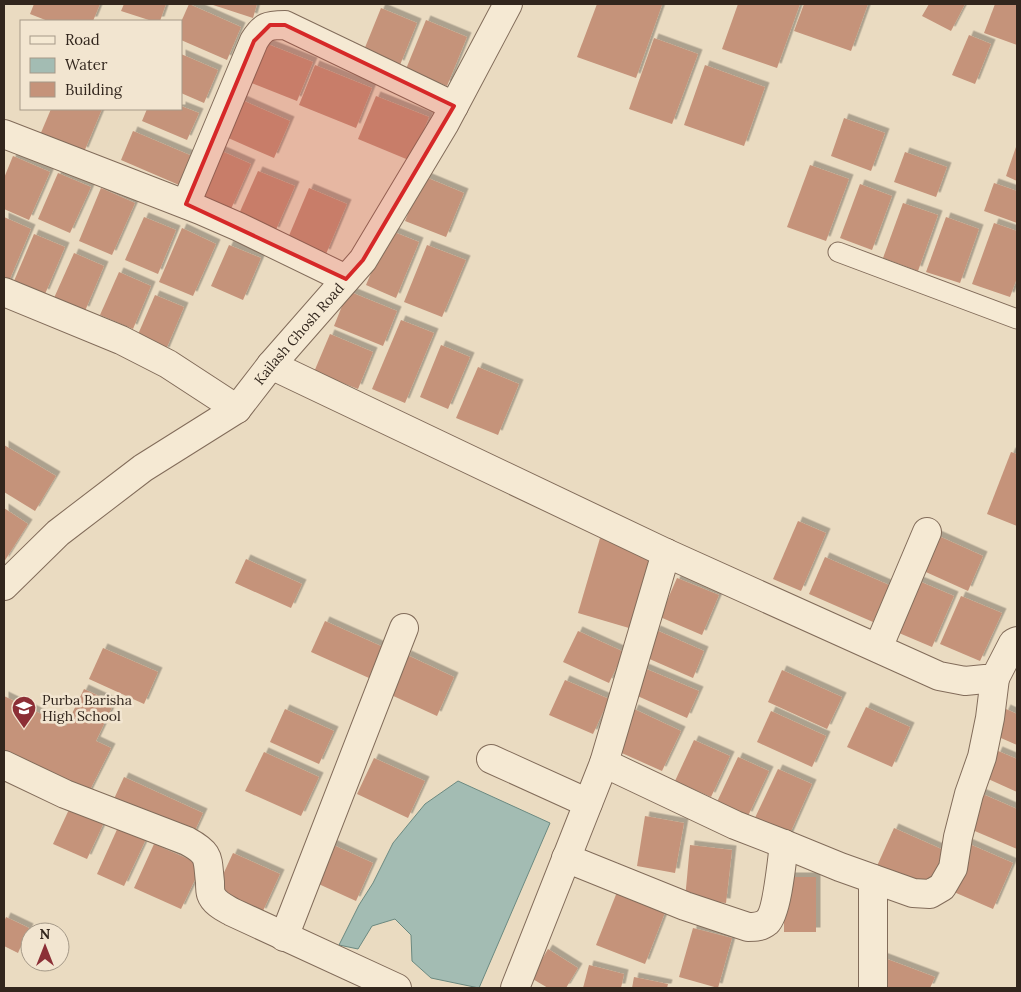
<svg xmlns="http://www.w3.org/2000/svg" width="1021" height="992" viewBox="0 0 1021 992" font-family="Lora,serif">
<defs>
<filter id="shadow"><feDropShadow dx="4.5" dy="-4.5" stdDeviation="0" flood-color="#0004"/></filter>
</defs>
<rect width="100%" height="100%" fill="#eadbc1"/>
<path fill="#a3bcb3" stroke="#6b8980" d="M 458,781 L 550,823 L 479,988 L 431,978 L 412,961 L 411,935 L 395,919 L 372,926 L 358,949 L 339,945 L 359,905 L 373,883 L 393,843 L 425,804 Z"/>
<g fill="#c5937a" filter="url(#shadow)">
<path d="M 34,4 L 100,4 L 93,21 L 48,21 L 30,14 Z"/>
<path d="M 124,4 L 166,4 L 160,21 L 152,21 L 121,11 Z"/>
<path d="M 189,4 L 241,27 L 227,60 L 181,40 L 181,22 Z"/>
<path d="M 210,4 L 257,4 L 253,18 Z"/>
<path d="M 597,4 L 657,4 L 662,5 L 636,78 L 577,57 Z"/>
<path d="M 738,4 L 800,4 L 777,68 L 722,49 Z"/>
<path d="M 804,4 L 868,4 L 851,51 L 794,31 Z"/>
<path d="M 929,4 L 965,4 L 951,31 L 922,16 Z"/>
<path d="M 995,4 L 1017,4 L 1017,45 L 984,33 Z"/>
<path d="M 381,8 L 417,23 L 400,65 L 364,50 Z"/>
<path d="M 426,20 L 467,37 L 447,86 L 406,69 Z"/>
<path d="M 969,35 L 991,44 L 975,84 L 952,75 Z"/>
<path d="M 654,38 L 698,54 L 672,124 L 629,109 Z"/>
<path d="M 265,43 L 313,62 L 297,101 L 249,82 Z"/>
<path d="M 181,54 L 218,70 L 204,103 L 181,93 Z"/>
<path d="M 315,65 L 372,88 L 356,128 L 299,105 Z"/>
<path d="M 705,65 L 765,87 L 744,146 L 684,125 Z"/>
<path d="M 376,96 L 429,117 L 411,161 L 358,139 Z"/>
<path d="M 242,100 L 290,121 L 274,158 L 226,137 Z"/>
<path d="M 181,106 L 199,113 L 187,140 L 142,121 L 147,109 L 181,109 Z"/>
<path d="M 51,109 L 102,109 L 84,152 L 40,135 Z"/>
<path d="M 844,118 L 885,133 L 871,171 L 831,156 Z"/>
<path d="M 133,131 L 192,156 L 179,185 L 121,160 Z"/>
<path d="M 1017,144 L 1017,181 L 1006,176 Z"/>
<path d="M 217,149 L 251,164 L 231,209 L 197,195 Z"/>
<path d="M 905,152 L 947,167 L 936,197 L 894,182 Z"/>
<path d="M 13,156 L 50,172 L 29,220 L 4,209 L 4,178 Z"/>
<path d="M 810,165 L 849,179 L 826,241 L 787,227 Z"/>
<path d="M 258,171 L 295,186 L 275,232 L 238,216 Z"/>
<path d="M 58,173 L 91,187 L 70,233 L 38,219 Z"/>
<path d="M 423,176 L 464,193 L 446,237 L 405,221 Z"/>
<path d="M 994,183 L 1017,191 L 1017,223 L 984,211 Z"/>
<path d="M 860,184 L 892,196 L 872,250 L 840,238 Z"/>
<path d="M 101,188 L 135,203 L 112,255 L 79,241 Z"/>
<path d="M 309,188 L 347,204 L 326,254 L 288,238 Z"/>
<path d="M 903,203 L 938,215 L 918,271 L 883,258 Z"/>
<path d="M 4,217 L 31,229 L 7,286 L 4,285 Z"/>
<path d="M 144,217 L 176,230 L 158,274 L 125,260 Z"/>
<path d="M 946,217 L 979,229 L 960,283 L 926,272 Z"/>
<path d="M 994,223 L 1017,231 L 1017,278 L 1010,297 L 972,284 Z"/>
<path d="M 182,228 L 216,244 L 193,296 L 159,282 Z"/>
<path d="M 389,230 L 419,242 L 396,298 L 366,285 Z"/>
<path d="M 34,234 L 65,247 L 45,294 L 14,281 Z"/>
<path d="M 229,245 L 261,258 L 243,300 L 211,286 Z"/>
<path d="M 427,245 L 466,260 L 442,317 L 404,302 Z"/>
<path d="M 74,253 L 104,266 L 85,311 L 54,298 Z"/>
<path d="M 119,272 L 151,286 L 133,329 L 100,315 Z"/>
<path d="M 348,291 L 397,311 L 383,346 L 334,326 Z"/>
<path d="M 155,295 L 184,307 L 165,352 L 136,339 Z"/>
<path d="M 401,320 L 434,333 L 405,403 L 372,389 Z"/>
<path d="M 330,334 L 373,352 L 358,389 L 314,372 Z"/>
<path d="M 441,345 L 470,357 L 448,409 L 420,397 Z"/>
<path d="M 478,367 L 519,384 L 498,435 L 456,418 Z"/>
<path d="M 4,445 L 56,476 L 35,511 L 4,492 Z"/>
<path d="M 1011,452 L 1017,454 L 1017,526 L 987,514 Z"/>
<path d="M 4,508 L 28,524 L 4,562 Z"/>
<path d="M 798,521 L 826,533 L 801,591 L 773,579 Z"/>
<path d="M 932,533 L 983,556 L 968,591 L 917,568 Z"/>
<path d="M 600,538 L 651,553 L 629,628 L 578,613 Z"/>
<path d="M 825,557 L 889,585 L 873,622 L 809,594 Z"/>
<path d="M 246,559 L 302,584 L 291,608 L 235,583 Z"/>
<path d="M 677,578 L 719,595 L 702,635 L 660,617 Z"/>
<path d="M 914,579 L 954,596 L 932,647 L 892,630 Z"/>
<path d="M 961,596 L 1002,613 L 980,661 L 940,644 Z"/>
<path d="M 325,621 L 383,647 L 369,678 L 311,652 Z"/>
<path d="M 656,630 L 704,651 L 693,678 L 645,657 Z"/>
<path d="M 578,631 L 624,652 L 609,683 L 563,662 Z"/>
<path d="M 103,648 L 158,672 L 144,704 L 89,679 Z"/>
<path d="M 407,655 L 454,677 L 437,716 L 389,694 Z"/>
<path d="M 644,668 L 699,691 L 687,718 L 633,694 Z"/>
<path d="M 782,670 L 842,697 L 827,729 L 768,702 Z"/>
<path d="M 565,680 L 609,699 L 593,734 L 549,715 Z"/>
<path d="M 84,689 L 114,703 L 96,741 L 111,748 L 86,798 L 4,758 L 4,696 L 66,726 Z"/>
<path d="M 866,707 L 910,727 L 892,767 L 847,747 Z"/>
<path d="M 285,709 L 334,731 L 319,764 L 270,742 Z"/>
<path d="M 634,709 L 681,731 L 662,771 L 615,750 Z"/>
<path d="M 1006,709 L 1017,714 L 1017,745 L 994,735 Z"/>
<path d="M 771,711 L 826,736 L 812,767 L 757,742 Z"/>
<path d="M 694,740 L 730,756 L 711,797 L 675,781 Z"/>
<path d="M 998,751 L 1017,759 L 1017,792 L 986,778 Z"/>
<path d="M 264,752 L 319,777 L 301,816 L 245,791 Z"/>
<path d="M 738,757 L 769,771 L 748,816 L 717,802 Z"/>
<path d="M 374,758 L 425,781 L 408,818 L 357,794 Z"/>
<path d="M 778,769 L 812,784 L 788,838 L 753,822 Z"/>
<path d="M 124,777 L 203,813 L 192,837 L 113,801 Z"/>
<path d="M 978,792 L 1017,809 L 1017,849 L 963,826 Z"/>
<path d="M 72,803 L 106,818 L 87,859 L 53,844 Z"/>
<path d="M 645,816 L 684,823 L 675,873 L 637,866 Z"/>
<path d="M 119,825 L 147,837 L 124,886 L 97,874 Z"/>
<path d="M 894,828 L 948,852 L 931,890 L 877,866 Z"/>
<path d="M 329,843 L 373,863 L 356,901 L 312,881 Z"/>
<path d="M 967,843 L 1013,863 L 993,909 L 947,889 Z"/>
<path d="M 154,844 L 202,865 L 181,909 L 134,888 Z"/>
<path d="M 690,845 L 732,850 L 726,903 L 685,899 Z"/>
<path d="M 233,853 L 280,874 L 262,913 L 215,892 Z"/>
<rect x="784" y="877" width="32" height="55"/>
<path d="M 617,892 L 666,910 L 645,964 L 596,945 Z"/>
<path d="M 6,917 L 29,928 L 18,953 L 4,946 L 4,922 Z"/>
<path d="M 693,928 L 732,938 L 718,988 L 679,977 Z"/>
<path d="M 548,949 L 578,968 L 566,988 L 548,988 L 531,978 Z"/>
<path d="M 879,956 L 935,977 L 930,988 L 882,988 Z"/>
<path d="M 589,965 L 624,974 L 621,988 L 583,988 Z"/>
<path d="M 634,977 L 668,984 L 667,988 L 632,988 Z"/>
</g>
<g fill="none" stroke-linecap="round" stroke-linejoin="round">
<defs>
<path id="service" d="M 838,252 L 1017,319"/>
<g id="minor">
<path d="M 4,134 L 200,210 L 239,227 L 346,279"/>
<path d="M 186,204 L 254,41 C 263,26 268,25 285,25 L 454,106"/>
<path d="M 4,292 L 121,340 L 168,364 L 237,409"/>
<path d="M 271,365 L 666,553 L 939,676 L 965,681 L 995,678 L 1013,643 L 1017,641"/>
<path d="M 878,648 L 927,532"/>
<path d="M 491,759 L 588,803"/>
<path d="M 604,763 L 735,825 L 784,844 L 840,867 L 913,893 L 930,894 L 942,887 L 953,868 L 958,837 L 969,794 L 982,757 L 990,718 L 995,678"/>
<path d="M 4,765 L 65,794 L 187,841 C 211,854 207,858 210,882 C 210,886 210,891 211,894 C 214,903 225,908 232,912 L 397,988"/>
<path d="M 566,858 L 685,906 L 748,927 C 755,927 761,927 767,922 C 777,913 782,860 784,844"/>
<path d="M 284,937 L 404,628"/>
<path d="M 515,988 L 604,763 L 666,553"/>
<path d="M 873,988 L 873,879"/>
</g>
<g id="tertiary">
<path id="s1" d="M 4,586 L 58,533 L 143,468 L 237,409 L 271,365 L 363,260 L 445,123 L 508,4"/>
</g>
</defs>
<use href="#service" stroke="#826c5a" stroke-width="21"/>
<use href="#minor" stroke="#826c5a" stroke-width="30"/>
<use href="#tertiary" stroke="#826c5a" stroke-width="30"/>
<use href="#service" stroke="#f5e9d3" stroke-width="19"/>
<use href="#minor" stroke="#f5e9d3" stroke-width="28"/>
<use href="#tertiary" stroke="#f5e9d3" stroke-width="28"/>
</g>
<path fill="#d62828" fill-opacity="0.2" stroke="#d62828" stroke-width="4" stroke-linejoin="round" d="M 270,25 L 285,25 L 454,106 L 363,260 L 346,279 L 186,204 L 254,41 Z"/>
<defs>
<symbol id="school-pin" viewBox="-11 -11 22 30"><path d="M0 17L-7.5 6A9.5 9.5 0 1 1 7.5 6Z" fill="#8c2f36" stroke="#f2e5d0"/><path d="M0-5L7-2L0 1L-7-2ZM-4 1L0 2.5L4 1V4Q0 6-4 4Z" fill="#fff"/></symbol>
</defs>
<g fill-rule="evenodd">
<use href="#school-pin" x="10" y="694" width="28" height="38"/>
</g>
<g text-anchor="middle" stroke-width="5" stroke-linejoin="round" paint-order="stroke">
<g font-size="14" fill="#32261d" stroke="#f2e5d0">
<text dy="5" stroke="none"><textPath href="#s1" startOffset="391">Kailash Ghosh Road</textPath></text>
</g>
<g font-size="14" fill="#32261d" stroke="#f2e5d0" text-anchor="start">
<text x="42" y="705">Purba Barisha<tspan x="42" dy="16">High School</tspan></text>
</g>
</g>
<rect width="1021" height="992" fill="none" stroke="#32261d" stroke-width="10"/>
<rect x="20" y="20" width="162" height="90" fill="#f2e5d0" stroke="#a59988"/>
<rect x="30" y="36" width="25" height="8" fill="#f5e9d3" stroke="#a59988"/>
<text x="65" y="45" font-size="15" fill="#32261d">Road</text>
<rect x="30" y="58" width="25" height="15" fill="#a3bcb3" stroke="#a59988"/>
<text x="65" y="70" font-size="15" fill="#32261d">Water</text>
<rect x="30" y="82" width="25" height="15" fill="#c5937a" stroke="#a59988"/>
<text x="65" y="95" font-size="15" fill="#32261d">Building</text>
<g transform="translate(45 947)"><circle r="24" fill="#f2e5d0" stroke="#a59988"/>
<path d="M0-4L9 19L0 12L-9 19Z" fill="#8c2f36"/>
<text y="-8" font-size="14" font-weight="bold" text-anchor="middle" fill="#32261d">N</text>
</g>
</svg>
